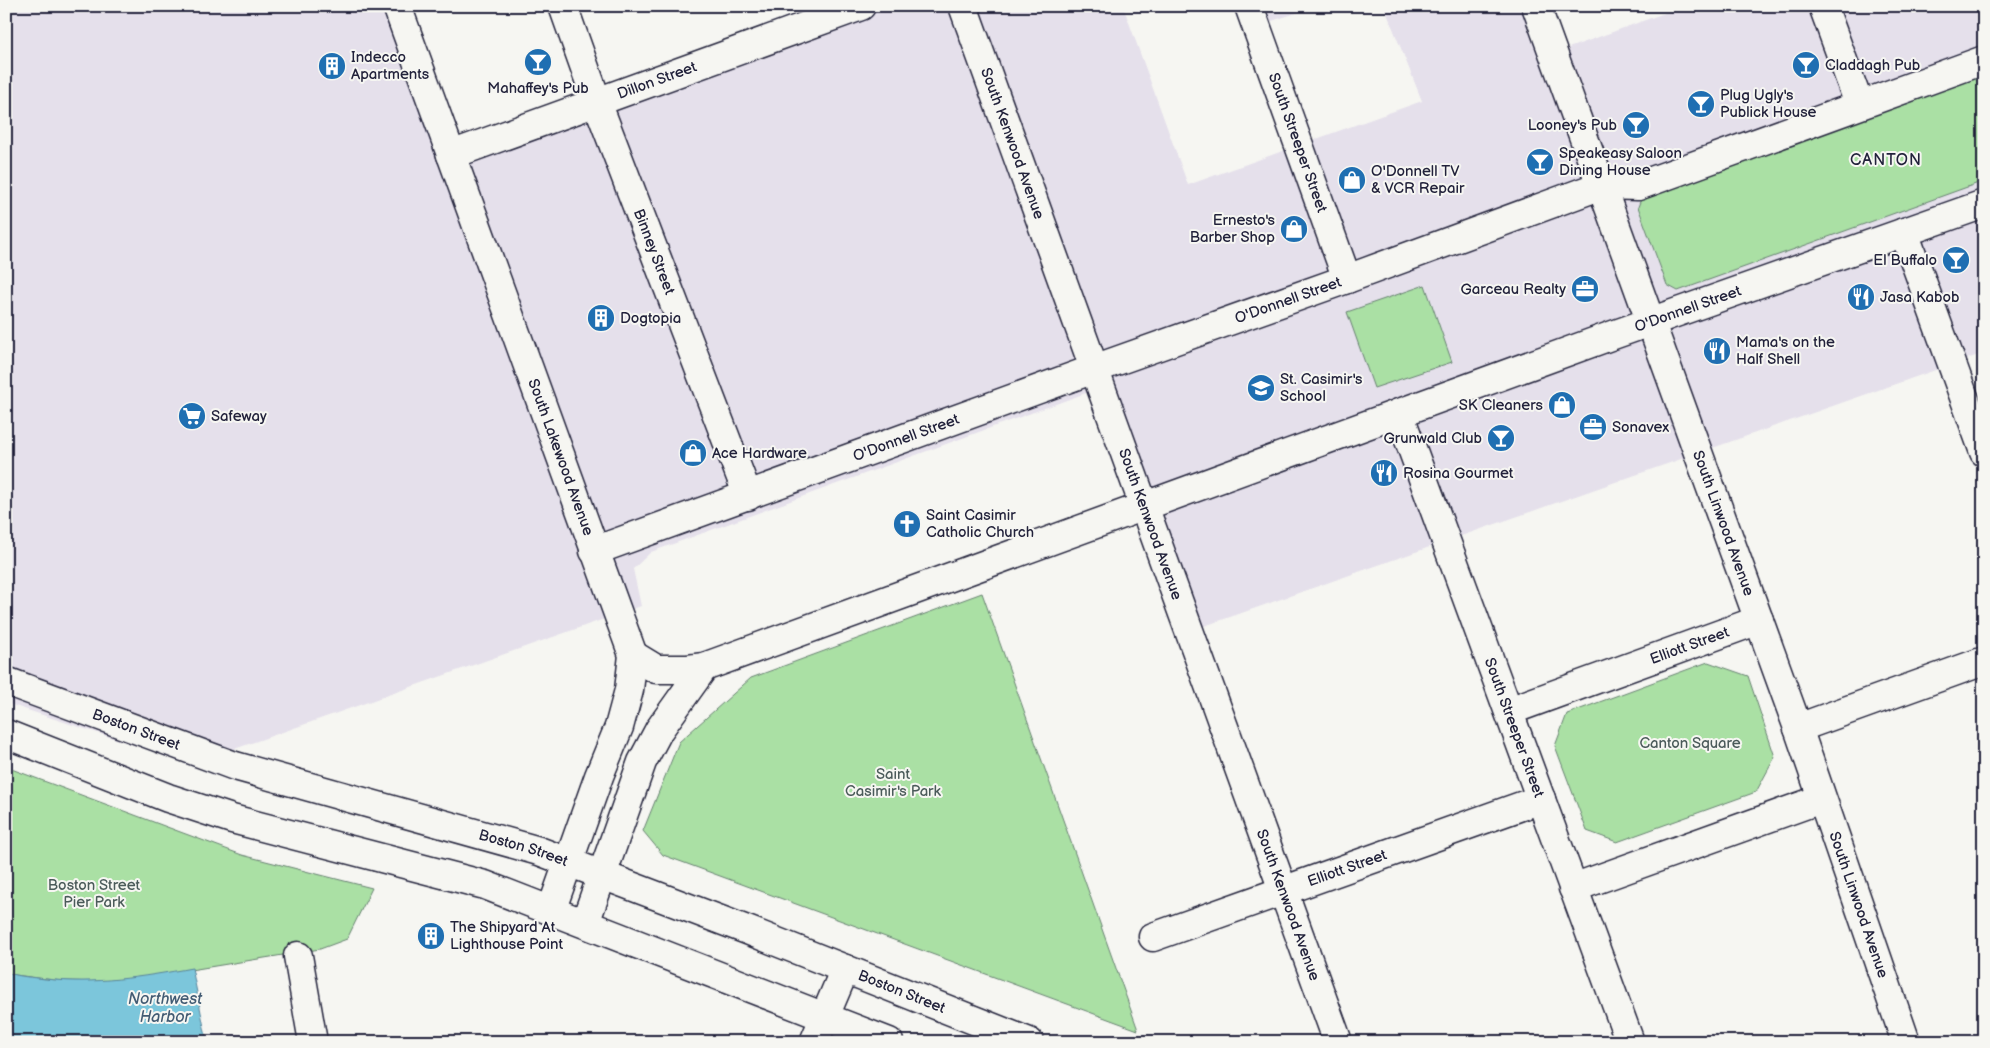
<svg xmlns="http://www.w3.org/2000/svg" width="1990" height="1048" viewBox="0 0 1990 1048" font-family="'Balsamiq Sans',sans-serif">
<rect width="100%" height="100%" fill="#f6f6f2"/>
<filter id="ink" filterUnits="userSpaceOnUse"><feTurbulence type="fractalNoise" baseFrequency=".02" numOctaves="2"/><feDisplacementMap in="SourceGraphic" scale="10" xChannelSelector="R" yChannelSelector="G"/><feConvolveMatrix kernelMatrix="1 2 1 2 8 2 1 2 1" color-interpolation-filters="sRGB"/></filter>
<g filter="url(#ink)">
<g fill="#e5e0eb">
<path d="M 6,6 L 397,6 L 451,158 L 860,6 L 1123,6 L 1188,185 L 1422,101 L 1384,6 L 1535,6 L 1552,54 L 1684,6 L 1984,6 L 1984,353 L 1190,631 L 1105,386 L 651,552 L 633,569 L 641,606 L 192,764 L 6,703 Z"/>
<path d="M 1249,6 L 1318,6 L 1256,26 Z"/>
</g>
<g fill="#aae0a4" stroke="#668170">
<path d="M 1984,68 L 1984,181 L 1678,291 L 1667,285 L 1638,207 L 1644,191 Z"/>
<path d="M 1425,285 L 1452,362 L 1374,388 L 1347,312 Z"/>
<path d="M 982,593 L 1138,1030 L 663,855 L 643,831 L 679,742 L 751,678 Z"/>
<path d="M 1708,662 L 1748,676 L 1775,757 L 1756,792 L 1617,842 L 1587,831 L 1555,746 L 1567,714 Z"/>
<path d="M 6,767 L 242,855 L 372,888 L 347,939 L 320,949 L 135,979 L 104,982 L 62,981 L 15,975 L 6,972 Z"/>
</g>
<path fill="#7cc6db" stroke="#58849b" d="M 192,968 L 207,1042 L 6,1042 L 6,972 C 19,977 32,977 45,979 C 95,985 142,977 192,968 Z"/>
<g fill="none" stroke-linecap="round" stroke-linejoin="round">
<defs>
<g id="minor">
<path id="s1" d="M 397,6 L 633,655 L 629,690 L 619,727 L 599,776 L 551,911"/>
<path id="s2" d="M 563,6 L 597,102 L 748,496"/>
<path id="s3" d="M 963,6 L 1338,1042"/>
<path id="s4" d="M 1249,6 L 1347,279"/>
<path id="s5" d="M 1536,6 L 1798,728 L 1906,1042"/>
<path d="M 1823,6 L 1859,104"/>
<path id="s6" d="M 451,155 L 861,6"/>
<path d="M 1904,232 L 1984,452"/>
<path id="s7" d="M 1399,413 L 1630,1042"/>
<path id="s8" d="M 594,551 L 1094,369 L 1347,279 L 1602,185 L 1638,186 L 1984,60"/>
<path id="s9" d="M 633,655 L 656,669 L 688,669 L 704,667 L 1613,335 L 1984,204"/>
<path id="s10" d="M 1509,711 L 1759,620"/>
<path d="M 1798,728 L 1984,661"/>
<path d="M 1573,888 L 1821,799"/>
<path d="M 585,923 L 642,762 L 659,730 L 704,667"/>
<path id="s11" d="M 1153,937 L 1541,799"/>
<path d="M 298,956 L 313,1042"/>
<path d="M 814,1042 L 845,969"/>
</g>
<g id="major">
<path id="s12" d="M 6,681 L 235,766 L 539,851 L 747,930 L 1029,1042"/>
<path d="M 6,734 L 168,798 L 232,819 L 485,885 L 889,1042"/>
</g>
</defs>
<use href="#minor" stroke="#22223b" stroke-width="31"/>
<use href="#major" stroke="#22223b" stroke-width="31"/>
<use href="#minor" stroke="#f6f6f2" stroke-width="28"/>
<use href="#major" stroke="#f6f6f2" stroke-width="28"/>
</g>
</g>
<defs>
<symbol id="bar-disc" viewBox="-11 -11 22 22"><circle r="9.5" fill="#1f6fb2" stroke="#f6f6f2"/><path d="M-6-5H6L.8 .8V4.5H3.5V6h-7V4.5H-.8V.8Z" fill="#fff"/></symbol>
<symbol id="building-disc" viewBox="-11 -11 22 22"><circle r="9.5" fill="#1f6fb2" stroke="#f6f6f2"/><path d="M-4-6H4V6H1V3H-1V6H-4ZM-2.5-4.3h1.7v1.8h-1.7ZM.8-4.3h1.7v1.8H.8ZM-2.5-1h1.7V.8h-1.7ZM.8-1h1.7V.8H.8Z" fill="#fff"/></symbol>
<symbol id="shop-disc" viewBox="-11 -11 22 22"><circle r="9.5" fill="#1f6fb2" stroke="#f6f6f2"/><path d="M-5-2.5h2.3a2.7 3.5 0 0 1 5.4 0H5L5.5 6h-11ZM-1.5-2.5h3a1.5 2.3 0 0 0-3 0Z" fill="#fff"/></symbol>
<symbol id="office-disc" viewBox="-11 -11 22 22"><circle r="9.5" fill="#1f6fb2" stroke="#f6f6f2"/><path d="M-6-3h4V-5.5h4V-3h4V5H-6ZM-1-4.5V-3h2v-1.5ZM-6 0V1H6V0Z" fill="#fff"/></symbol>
<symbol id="restaurant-disc" viewBox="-11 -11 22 22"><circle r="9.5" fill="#1f6fb2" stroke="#f6f6f2"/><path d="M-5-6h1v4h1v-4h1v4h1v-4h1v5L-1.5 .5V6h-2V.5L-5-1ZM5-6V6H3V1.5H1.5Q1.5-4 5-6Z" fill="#fff"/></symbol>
<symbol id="school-disc" viewBox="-11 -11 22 22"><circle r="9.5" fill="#1f6fb2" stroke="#f6f6f2"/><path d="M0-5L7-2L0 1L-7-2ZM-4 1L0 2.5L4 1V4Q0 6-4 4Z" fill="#fff"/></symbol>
<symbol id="supermarket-disc" viewBox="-11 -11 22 22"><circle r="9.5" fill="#1f6fb2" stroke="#f6f6f2"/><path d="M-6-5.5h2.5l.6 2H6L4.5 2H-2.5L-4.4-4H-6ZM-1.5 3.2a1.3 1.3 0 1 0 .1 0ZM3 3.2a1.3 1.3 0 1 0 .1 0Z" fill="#fff"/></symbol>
<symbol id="church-disc" viewBox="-11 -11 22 22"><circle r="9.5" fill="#1f6fb2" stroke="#f6f6f2"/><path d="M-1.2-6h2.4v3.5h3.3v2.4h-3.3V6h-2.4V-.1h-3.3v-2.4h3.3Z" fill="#fff"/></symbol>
</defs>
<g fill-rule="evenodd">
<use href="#bar-disc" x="522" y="46" width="32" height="32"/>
<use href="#bar-disc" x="1790" y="49" width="32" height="32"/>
<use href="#building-disc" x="316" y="50" width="32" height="32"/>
<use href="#bar-disc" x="1685" y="88" width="32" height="32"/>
<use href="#bar-disc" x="1620" y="109" width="32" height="32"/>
<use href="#bar-disc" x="1524" y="146" width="32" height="32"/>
<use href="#shop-disc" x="1336" y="164" width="32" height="32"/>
<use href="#shop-disc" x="1278" y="213" width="32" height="32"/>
<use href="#bar-disc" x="1940" y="244" width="32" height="32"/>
<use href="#office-disc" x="1569" y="273" width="32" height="32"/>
<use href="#restaurant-disc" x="1845" y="281" width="32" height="32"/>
<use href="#building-disc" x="585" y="302" width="32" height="32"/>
<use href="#restaurant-disc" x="1701" y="335" width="32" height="32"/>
<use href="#school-disc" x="1245" y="372" width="32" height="32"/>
<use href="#shop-disc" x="1546" y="389" width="32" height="32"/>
<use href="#supermarket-disc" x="176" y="400" width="32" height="32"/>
<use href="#office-disc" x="1577" y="411" width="32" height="32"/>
<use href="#bar-disc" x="1485" y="422" width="32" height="32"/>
<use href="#shop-disc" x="677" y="437" width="32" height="32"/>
<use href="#restaurant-disc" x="1368" y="457" width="32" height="32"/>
<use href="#church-disc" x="891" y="508" width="32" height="32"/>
<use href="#building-disc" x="415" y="920" width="32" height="32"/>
</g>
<g text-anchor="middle" stroke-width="4" stroke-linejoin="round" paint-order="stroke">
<g font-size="15" fill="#22223b" stroke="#f6f6f2" text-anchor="start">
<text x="351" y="62">Indecco<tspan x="351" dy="17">Apartments</tspan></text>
<text x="1825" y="70">Claddagh Pub</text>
<text x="538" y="93" text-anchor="middle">Mahaffey's Pub</text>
<text x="1720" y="100">Plug Ugly's<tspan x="1720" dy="17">Publick House</tspan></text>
<text x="1617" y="130" text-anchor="end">Looney's Pub</text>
<text x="1559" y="158">Speakeasy Saloon<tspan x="1559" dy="17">Dining House</tspan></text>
<text x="1371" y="176">O'Donnell TV<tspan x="1371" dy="17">&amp; VCR Repair</tspan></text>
<text x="1275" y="225" text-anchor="end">Ernesto's<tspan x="1275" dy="17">Barber Shop</tspan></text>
<text x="1937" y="265" text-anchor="end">El Buffalo</text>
<text x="1566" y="294" text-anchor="end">Garceau Realty</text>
<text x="1880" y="302">Jasa Kabob</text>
<text x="620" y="323">Dogtopia</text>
<text x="1736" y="347">Mama's on the<tspan x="1736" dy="17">Half Shell</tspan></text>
<text x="1280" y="384">St. Casimir's<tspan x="1280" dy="17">School</tspan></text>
<text x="1543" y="410" text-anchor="end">SK Cleaners</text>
<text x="211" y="421">Safeway</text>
<text x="1612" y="432">Sonavex</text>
<text x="1482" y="443" text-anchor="end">Grunwald Club</text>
<text x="712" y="458">Ace Hardware</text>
<text x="1403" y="478">Rosina Gourmet</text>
<text x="926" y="520">Saint Casimir<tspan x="926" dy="17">Catholic Church</tspan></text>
<text x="450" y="932">The Shipyard At<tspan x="450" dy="17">Lighthouse Point</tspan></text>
</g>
<g font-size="15" fill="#22223b" stroke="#f6f6f2">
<text dy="5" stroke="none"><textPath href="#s6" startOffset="219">Dillon Street</textPath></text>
<text dy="5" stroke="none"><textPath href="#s3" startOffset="146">South Kenwood Avenue</textPath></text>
<text dy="5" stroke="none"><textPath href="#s4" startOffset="145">South Streeper Street</textPath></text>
<text dy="5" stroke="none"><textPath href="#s2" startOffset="262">Binney Street</textPath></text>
<text dy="5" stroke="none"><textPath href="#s8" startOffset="738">O'Donnell Street</textPath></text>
<text dy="5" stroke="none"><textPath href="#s9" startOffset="1122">O'Donnell Street</textPath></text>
<text dy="5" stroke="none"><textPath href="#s8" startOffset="332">O'Donnell Street</textPath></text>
<text dy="5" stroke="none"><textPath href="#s1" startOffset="480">South Lakewood Avenue</textPath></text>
<text dy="5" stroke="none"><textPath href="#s5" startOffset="550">South Linwood Avenue</textPath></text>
<text dy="5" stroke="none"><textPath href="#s3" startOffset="551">South Kenwood Avenue</textPath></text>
<text dy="5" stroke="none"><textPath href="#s10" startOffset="192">Elliott Street</textPath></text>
<text dy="5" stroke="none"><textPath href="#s7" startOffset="335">South Streeper Street</textPath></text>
<text dy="5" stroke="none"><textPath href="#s12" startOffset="139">Boston Street</textPath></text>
<text dy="5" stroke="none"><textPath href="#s12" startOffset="544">Boston Street</textPath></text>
<text dy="5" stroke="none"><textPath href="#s11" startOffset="206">Elliott Street</textPath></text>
<text dy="5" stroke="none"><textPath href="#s3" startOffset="956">South Kenwood Avenue</textPath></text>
<text dy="5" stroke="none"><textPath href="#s5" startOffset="955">South Linwood Avenue</textPath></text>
<text dy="5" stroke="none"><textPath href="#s12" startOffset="949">Boston Street</textPath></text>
</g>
<g font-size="15" fill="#4b5b5a" stroke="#f6f6f2">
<text x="1690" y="748">Canton Square</text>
<text x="893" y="779">Saint<tspan x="893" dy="17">Casimir's Park</tspan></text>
<text x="94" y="890">Boston Street<tspan x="94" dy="17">Pier Park</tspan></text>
</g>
<g font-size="16" letter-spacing="1" fill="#22223b" stroke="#f6f6f2">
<text x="1886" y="165">CANTON</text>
</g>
<g font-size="16" font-style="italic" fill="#425b73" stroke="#f6f6f2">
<text x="165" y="1004">Northwest<tspan x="165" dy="18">Harbor</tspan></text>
</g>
</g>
<rect width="1990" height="1048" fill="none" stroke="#f6f6f2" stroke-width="25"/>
<rect x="12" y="12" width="1965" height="1023" fill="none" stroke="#22223b" stroke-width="2" filter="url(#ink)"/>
</svg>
